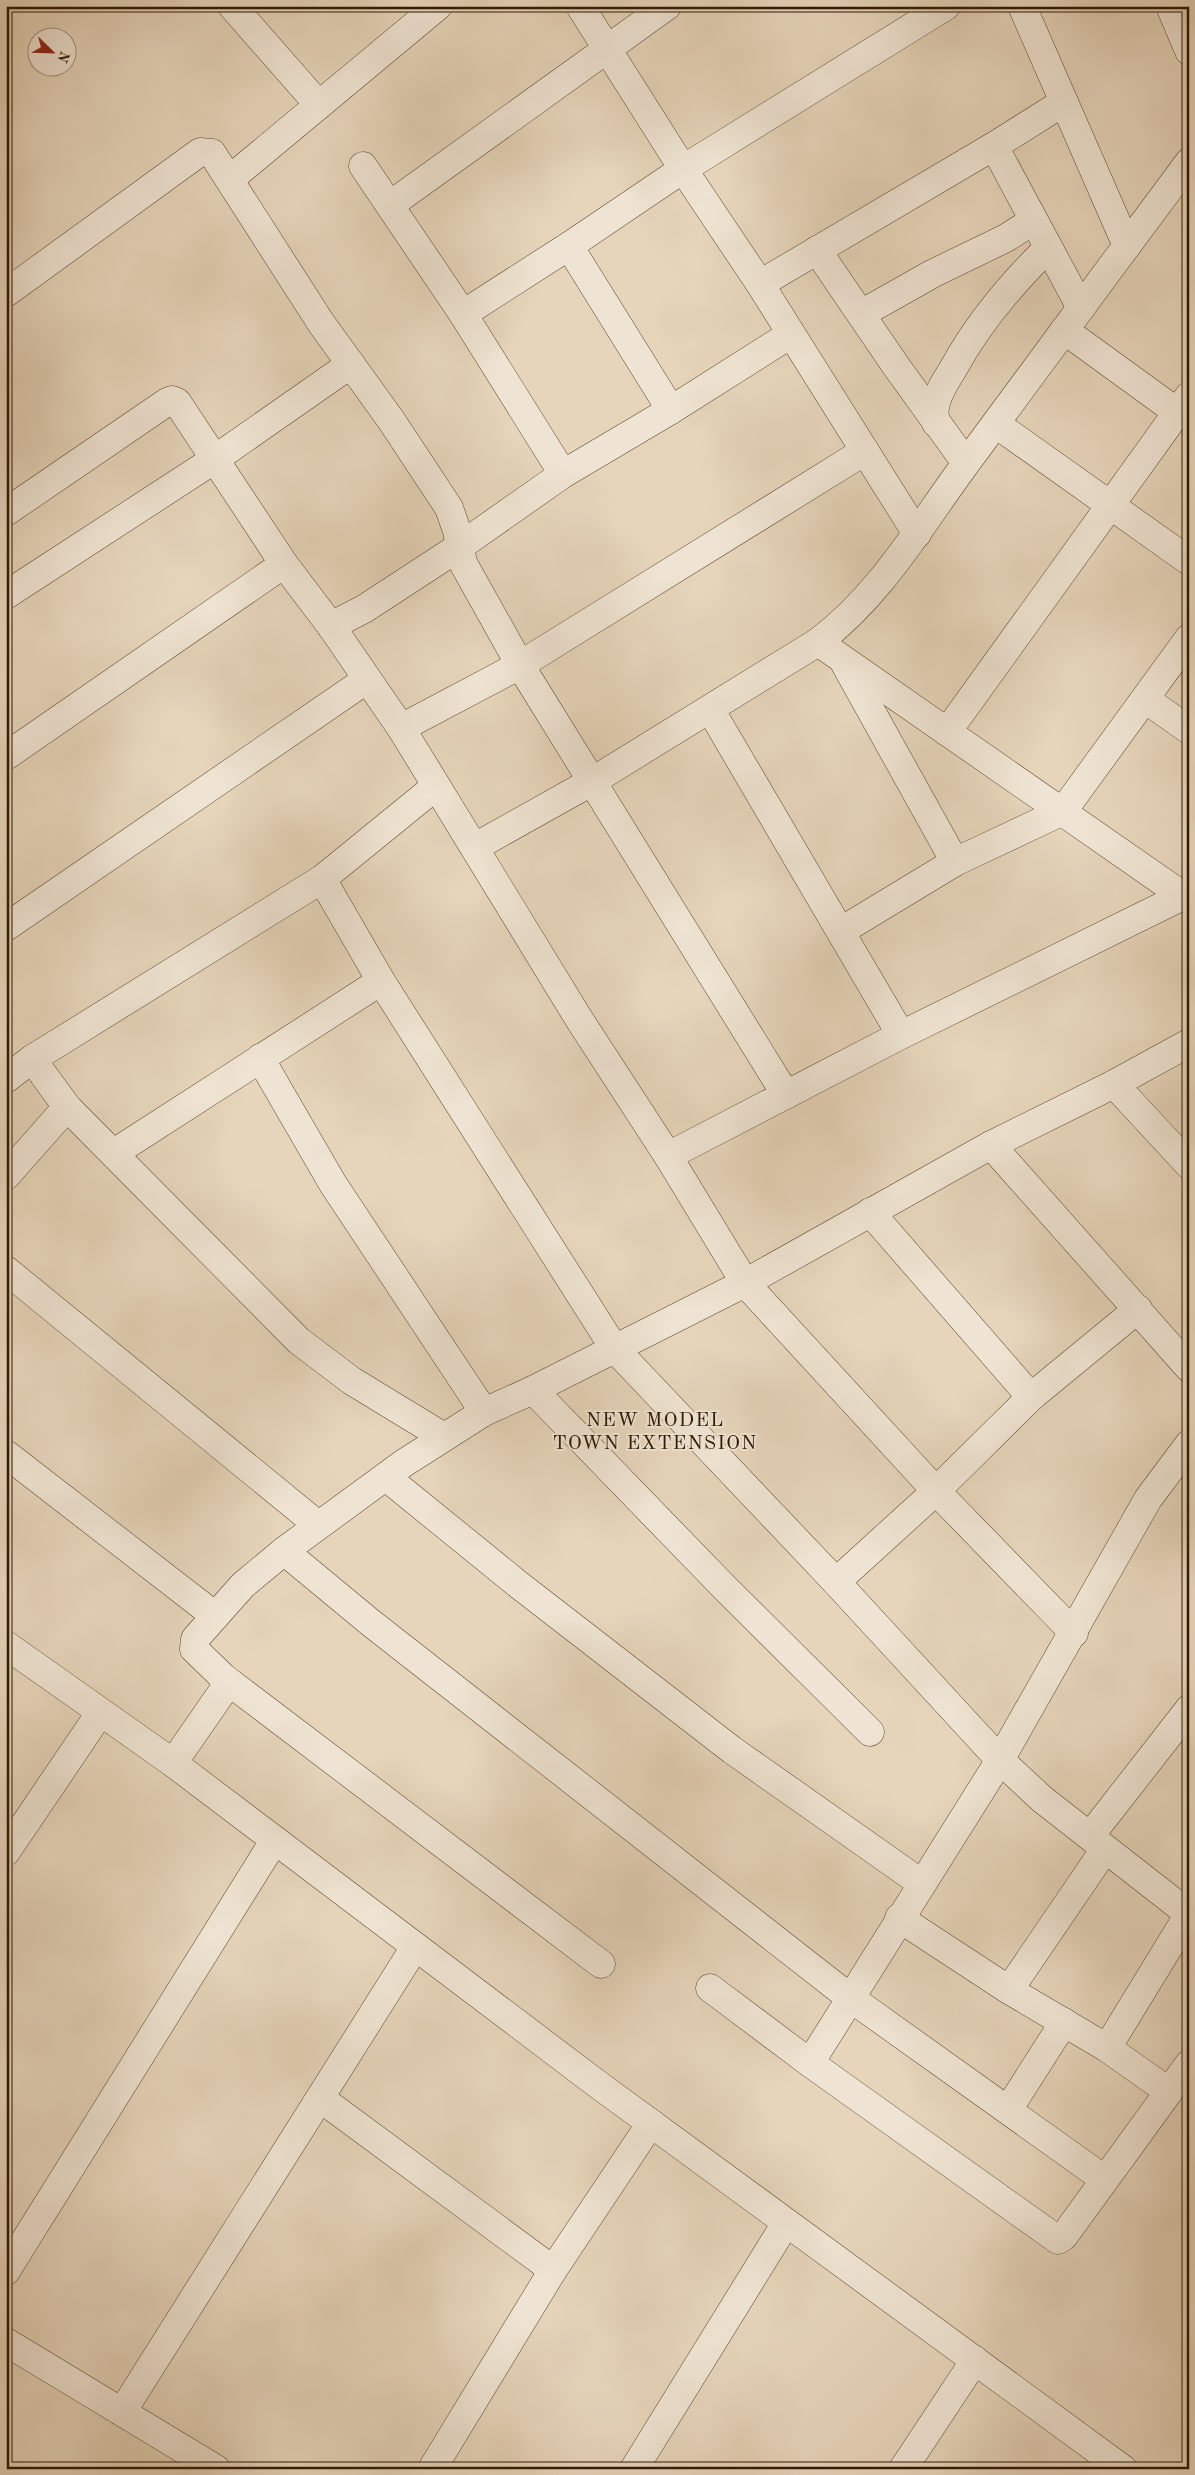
<svg xmlns="http://www.w3.org/2000/svg" width="1195" height="2475" viewBox="0 0 1195 2475" font-family="'Old Standard TT',serif">
<rect width="100%" height="100%" fill="#e6d5bb"/>
<filter id="stains"><feTurbulence type="fractalNoise" baseFrequency=".004" numOctaves="4"/><feColorMatrix values="0 0 0 0 .2 0 0 0 0 .09 0 0 0 0 .02 0 0 0 .5 -.17"/></filter>
<radialGradient id="worn" r=".72"><stop offset=".6" stop-color="#630" stop-opacity="0"/><stop offset="1" stop-color="#630" stop-opacity=".3"/></radialGradient>
<g fill="none" stroke-linecap="round" stroke-linejoin="round">
<defs>
<g id="minor">
<path d="M 232,6 L 319,105"/>
<path d="M 580,6 L 683,169 L 760,284 L 917,534"/>
<path d="M 1022,6 L 1127,246"/>
<path d="M 1170,6 L 1189,51"/>
<path d="M 994,146 L 1081,308"/>
<path d="M 363,166 L 463,314 L 563,474"/>
<path d="M 230,179 L 438,6"/>
<path d="M 390,205 L 667,6"/>
<path d="M 569,246 L 671,410"/>
<path d="M 817,250 L 896,366 L 966,463"/>
<path d="M 760,284 L 994,146 L 1064,102"/>
<path d="M 6,293 L 200,152 L 212,153 L 321,323 L 391,420 L 449,508 L 457,531 L 463,563 L 520,665 L 786,1095"/>
<path d="M 463,314 L 569,246 L 683,169 L 946,6"/>
<path d="M 861,314 L 932,274 L 1006,238 L 1033,221"/>
<path d="M 1064,330 L 1177,412"/>
<path d="M 936,423 C 935,418 934,412 935,407 C 937,394 946,380 953,369 C 978,323 1010,285 1048,248"/>
<path d="M 996,424 L 1189,561"/>
<path d="M 6,512 L 167,402 L 172,400 L 177,402 L 284,564 L 331,626 L 401,728 L 579,1019 L 668,1156 L 745,1283 L 936,1491 L 1074,1633"/>
<path d="M 6,595 L 215,459 L 351,364"/>
<path d="M 331,626 L 364,609 L 459,547 L 563,474 L 671,410 L 791,334"/>
<path d="M 818,642 L 1189,900"/>
<path d="M 845,664 L 955,862"/>
<path d="M 1145,699 L 1189,730"/>
<path d="M 710,709 L 901,1035"/>
<path d="M 401,728 L 520,665 L 865,451"/>
<path d="M 947,732 L 1189,396"/>
<path d="M 6,756 L 284,564"/>
<path d="M 475,847 L 591,782 L 818,642 C 881,595 921,524 967,462 C 1040,362 1115,262 1189,162"/>
<path d="M 322,879 L 381,981 L 614,1348 L 836,1582 L 1000,1760 L 1042,1799 L 1189,1914"/>
<path d="M 6,927 L 366,680"/>
<path d="M 841,931 L 955,862 L 1063,811 L 1189,638"/>
<path d="M 260,1058 L 333,1184 L 484,1412"/>
<path d="M 32,1059 L 67,1107 L 299,1341 L 352,1381 L 444,1437"/>
<path d="M 6,1079 L 32,1059 L 322,879 L 435,787"/>
<path d="M 1114,1084 L 1189,1165"/>
<path d="M 991,1145 L 1189,1368"/>
<path d="M 114,1153 L 381,981"/>
<path d="M 668,1156 L 901,1035 L 1183,896"/>
<path d="M 6,1176 L 67,1107"/>
<path d="M 870,1212 L 1031,1397"/>
<path d="M 6,1270 L 318,1525"/>
<path d="M 533,1390 L 726,1589 L 870,1732"/>
<path d="M 6,1454 L 214,1615"/>
<path d="M 386,1477 L 519,1585 L 732,1750 L 921,1883"/>
<path d="M 284,1551 L 371,1623 L 849,1997 L 1104,2179"/>
<path d="M 836,1582 L 936,1491 L 1031,1397 L 1138,1309"/>
<path d="M 6,1645 L 173,1763 L 596,2083 L 1123,2469"/>
<path d="M 224,1678 L 601,1964"/>
<path d="M 173,1763 L 225,1688 L 224,1678 L 194,1649 L 195,1639 L 243,1585 L 284,1551 L 404,1463 L 484,1412 L 533,1390 L 745,1283 L 991,1145 L 1114,1084 L 1189,1043"/>
<path d="M 1090,1836 L 1189,1709"/>
<path d="M 6,1852 L 100,1713"/>
<path d="M 899,1918 L 1009,1990 L 1107,2048 L 1168,2091"/>
<path d="M 710,1988 L 810,2063 L 1058,2240 L 1064,2236 L 1189,2064"/>
<path d="M 1009,1990 L 1105,1849"/>
<path d="M 1107,2048 L 1189,1914"/>
<path d="M 810,2063 L 1000,1760 L 1148,1499 L 1189,1444"/>
<path d="M 320,2098 L 553,2270"/>
<path d="M 1008,2110 L 1064,2022"/>
<path d="M 6,2271 L 274,1841"/>
<path d="M 6,2342 L 216,2469"/>
<path d="M 122,2412 L 415,1947"/>
<path d="M 432,2469 L 553,2270 L 651,2123"/>
<path d="M 634,2469 L 786,2223"/>
<path d="M 903,2469 L 975,2360"/>
</g>
</defs>
<use href="#minor" stroke="#5c4831" stroke-width="29"/>
<use href="#minor" stroke="#efe4d3" stroke-width="28"/>
</g>
<g text-anchor="middle" stroke-width="4" stroke-linejoin="round" paint-order="stroke">
<g font-size="20" letter-spacing="1" fill="#2e1903" stroke="#efe4d3">
<text x="655" y="1426">NEW MODEL<tspan x="655" dy="23">TOWN EXTENSION</tspan></text>
</g>
</g>
<rect width="1195" height="2475" fill="none" stroke="#e6d5bb" stroke-width="25"/>
<rect x="8" y="8" width="1180" height="2460" fill="none" stroke="#2e1903" stroke-width="2.5"/>
<rect x="12" y="12" width="1170" height="2450" fill="none" stroke="#2e1903"/>
<g transform="translate(52 52) rotate(113)"><circle r="24" fill="#efe4d3" stroke="#a29380"/>
<path d="M0-4L9 19L0 12L-9 19Z" fill="#8f2418"/>
<text y="-8" font-size="14" font-weight="bold" text-anchor="middle" fill="#2e1903">N</text>
</g>
<rect width="100%" height="100%" filter="url(#stains)"/>
<rect width="100%" height="100%" fill="url(#worn)"/>
</svg>
